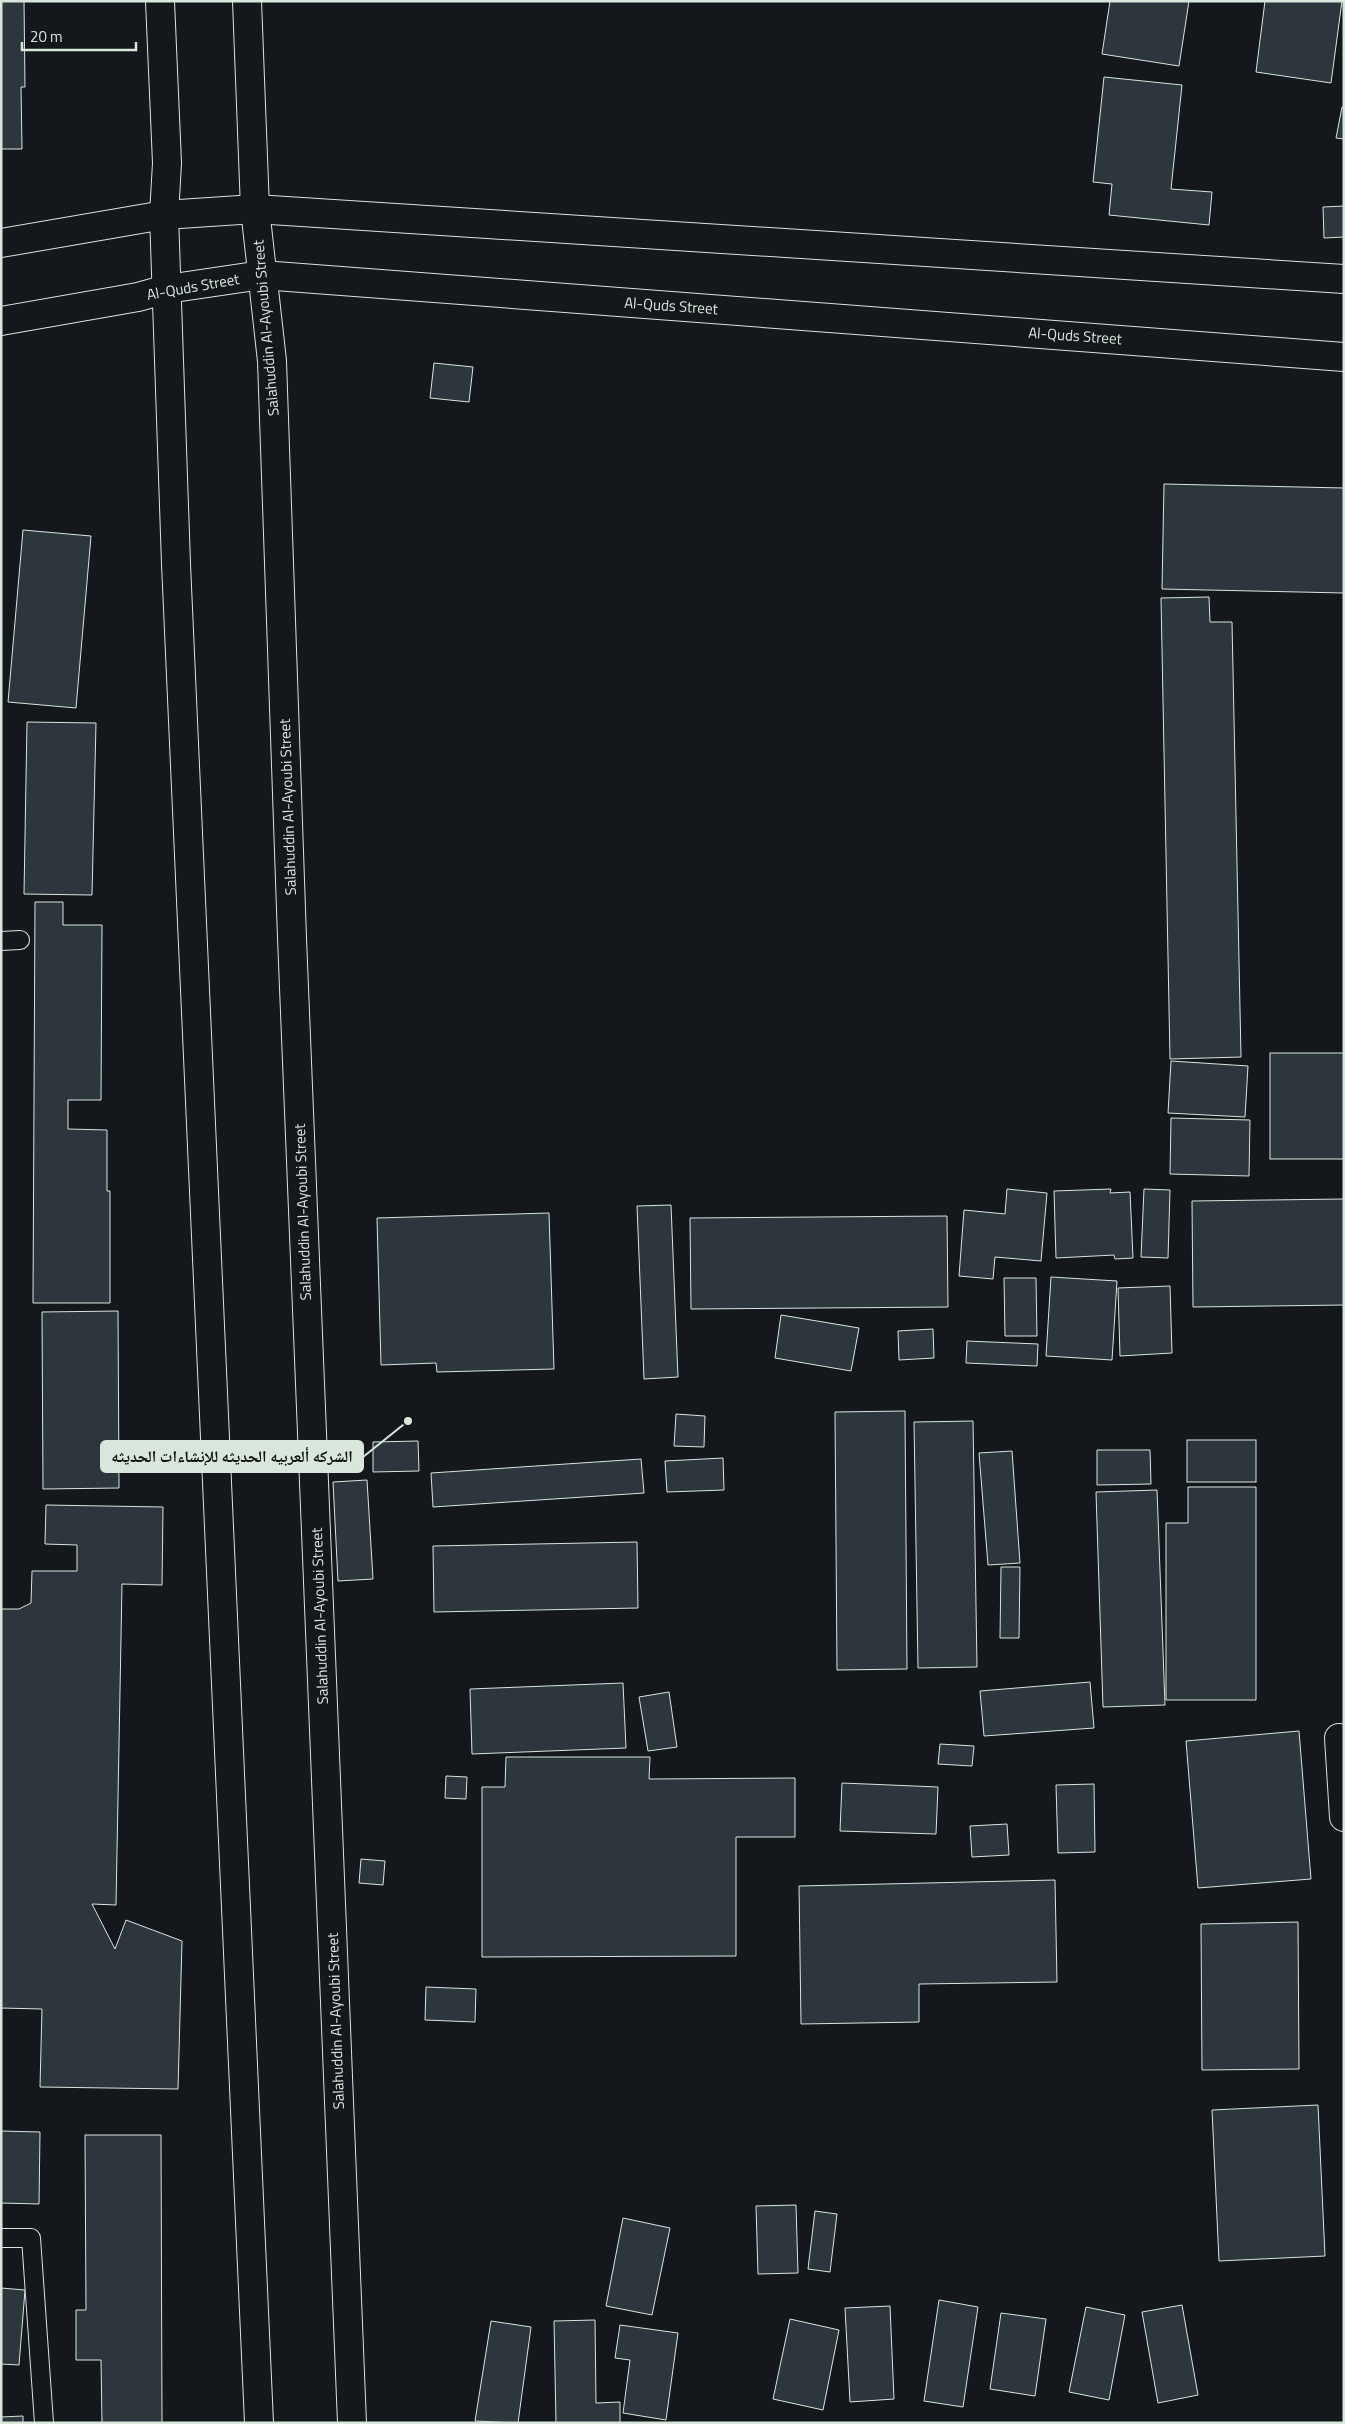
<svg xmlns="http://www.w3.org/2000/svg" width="1345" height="2424" viewBox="0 0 1345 2424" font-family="'Titillium Web','Noto Naskh Arabic',sans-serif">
<rect width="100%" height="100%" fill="#14181c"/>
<g fill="#2c363c" stroke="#d8e6dc">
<path d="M 1,1 L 24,1 L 25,87 L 21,87 L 22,149 L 1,149 Z"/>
<path d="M 1110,1 L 1189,1 L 1179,66 L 1102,54 Z"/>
<path d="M 1265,1 L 1342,1 L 1331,83 L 1256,72 Z"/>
<path d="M 1104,77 L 1182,85 L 1171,189 L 1212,192 L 1209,225 L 1109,215 L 1112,184 L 1093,182 Z"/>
<path d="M 1342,107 L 1344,107 L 1344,139 L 1336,138 Z"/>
<path d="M 1344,206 L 1344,237 L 1324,238 L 1323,207 Z"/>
<path d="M 434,363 L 473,367 L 469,402 L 430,398 Z"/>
<path d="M 1164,484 L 1344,488 L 1344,593 L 1162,589 Z"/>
<path d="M 23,530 L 91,536 L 76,708 L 8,702 Z"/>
<path d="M 1209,597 L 1210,622 L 1232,622 L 1241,1057 L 1170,1059 L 1161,598 Z"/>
<path d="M 27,722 L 96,723 L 92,895 L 24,894 Z"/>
<path d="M 35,902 L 63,902 L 63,925 L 102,925 L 101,1100 L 68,1100 L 68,1129 L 107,1130 L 107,1191 L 110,1191 L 110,1303 L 33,1303 Z"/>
<rect x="1270" y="1053" width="74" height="106"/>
<path d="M 1171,1061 L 1248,1066 L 1245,1117 L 1168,1113 Z"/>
<path d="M 1171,1118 L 1250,1120 L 1249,1176 L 1170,1174 Z"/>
<path d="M 1007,1189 L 1047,1193 L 1041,1261 L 995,1257 L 993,1279 L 959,1276 L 964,1210 L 1005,1214 Z"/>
<path d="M 1111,1189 L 1110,1193 L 1130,1192 L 1133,1258 L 1115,1259 L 1114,1255 L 1056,1258 L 1054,1191 Z"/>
<path d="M 1144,1189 L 1170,1190 L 1168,1258 L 1141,1257 Z"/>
<path d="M 1344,1199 L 1344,1305 L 1193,1307 L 1192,1201 Z"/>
<path d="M 671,1205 L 678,1377 L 644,1379 L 637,1206 Z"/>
<path d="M 549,1213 L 554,1369 L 437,1372 L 436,1363 L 381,1365 L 377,1218 Z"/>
<path d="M 947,1216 L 948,1307 L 691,1309 L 690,1218 Z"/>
<path d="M 1051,1277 L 1117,1281 L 1112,1360 L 1046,1356 Z"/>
<path d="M 1004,1278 L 1036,1278 L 1037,1336 L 1005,1336 Z"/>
<path d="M 1170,1286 L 1172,1353 L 1120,1356 L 1118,1288 Z"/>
<path d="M 118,1311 L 119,1488 L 43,1489 L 42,1312 Z"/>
<path d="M 781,1315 L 859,1328 L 851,1371 L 775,1358 Z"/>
<path d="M 933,1329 L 934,1358 L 899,1360 L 898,1331 Z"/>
<path d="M 967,1341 L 1038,1344 L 1037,1366 L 966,1363 Z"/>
<path d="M 905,1411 L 907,1669 L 837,1670 L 835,1412 Z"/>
<path d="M 676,1414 L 705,1416 L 704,1447 L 674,1446 Z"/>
<path d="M 973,1421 L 977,1667 L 918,1668 L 914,1422 Z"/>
<rect x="1187" y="1440" width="69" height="42"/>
<path d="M 418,1441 L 419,1471 L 373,1472 L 373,1442 Z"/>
<path d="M 1097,1450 L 1150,1450 L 1151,1484 L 1097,1485 Z"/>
<path d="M 1012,1451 L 1020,1563 L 988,1565 L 979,1453 Z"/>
<path d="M 723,1458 L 724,1490 L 667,1492 L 665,1461 Z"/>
<path d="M 641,1459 L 644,1493 L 433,1507 L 431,1473 Z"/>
<path d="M 367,1480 L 373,1579 L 338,1581 L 333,1482 Z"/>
<path d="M 1188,1487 L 1256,1487 L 1256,1700 L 1166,1700 L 1166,1523 L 1188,1523 Z"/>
<path d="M 1157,1490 L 1165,1705 L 1103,1707 L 1096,1492 Z"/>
<path d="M 46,1505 L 163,1507 L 162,1585 L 122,1584 L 116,1905 L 92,1904 L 115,1949 L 126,1920 L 182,1941 L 178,2089 L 40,2087 L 42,2009 L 1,2008 L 1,1609 L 19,1609 L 31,1603 L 32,1571 L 77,1571 L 77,1545 L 45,1544 Z"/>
<path d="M 637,1542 L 638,1608 L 434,1612 L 433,1546 Z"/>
<path d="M 1001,1567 L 1020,1567 L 1019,1638 L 1000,1638 Z"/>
<path d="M 1090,1682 L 1094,1728 L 984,1736 L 980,1691 Z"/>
<path d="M 623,1683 L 626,1748 L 472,1754 L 470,1689 Z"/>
<path d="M 669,1692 L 677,1747 L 648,1751 L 639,1697 Z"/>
<path d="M 1299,1731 L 1311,1879 L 1198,1888 L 1186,1741 Z"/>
<path d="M 940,1744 L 974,1746 L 972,1766 L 938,1764 Z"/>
<path d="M 506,1757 L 650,1757 L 649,1779 L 795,1778 L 795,1837 L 736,1837 L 736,1956 L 482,1957 L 482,1787 L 505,1787 Z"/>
<path d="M 446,1776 L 467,1777 L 466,1799 L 445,1798 Z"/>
<path d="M 842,1783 L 938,1787 L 936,1834 L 840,1831 Z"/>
<path d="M 1094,1784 L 1095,1852 L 1058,1853 L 1056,1785 Z"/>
<path d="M 1007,1824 L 1009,1855 L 972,1857 L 970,1826 Z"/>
<path d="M 361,1859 L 385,1861 L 383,1885 L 359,1883 Z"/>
<path d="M 1055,1880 L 1057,1982 L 919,1984 L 919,2022 L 801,2024 L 799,1886 Z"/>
<path d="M 1298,1922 L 1299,2069 L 1202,2070 L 1201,1924 Z"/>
<path d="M 426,1987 L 476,1989 L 475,2022 L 425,2020 Z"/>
<path d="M 1318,2105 L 1325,2256 L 1219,2261 L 1212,2110 Z"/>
<path d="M 1,2131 L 40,2132 L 39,2204 L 1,2203 Z"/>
<path d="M 85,2135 L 161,2135 L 162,2423 L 102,2423 L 101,2360 L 76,2360 L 76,2310 L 86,2310 Z"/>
<path d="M 796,2205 L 798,2273 L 758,2274 L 756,2206 Z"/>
<path d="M 815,2211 L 837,2214 L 830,2272 L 808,2269 Z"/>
<path d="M 623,2218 L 670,2228 L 652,2315 L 606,2306 Z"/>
<path d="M 1,2288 L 25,2290 L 19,2365 L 1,2364 Z"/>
<path d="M 939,2300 L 978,2307 L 963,2407 L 924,2401 Z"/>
<path d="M 1182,2305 L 1198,2395 L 1158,2403 L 1142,2312 Z"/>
<path d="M 890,2306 L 894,2399 L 850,2402 L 845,2308 Z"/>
<path d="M 1086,2307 L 1125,2315 L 1109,2400 L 1069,2392 Z"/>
<path d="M 1001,2313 L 1046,2319 L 1035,2396 L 990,2389 Z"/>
<path d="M 790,2319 L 839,2330 L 823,2410 L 773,2399 Z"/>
<path d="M 595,2320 L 596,2403 L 620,2402 L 620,2423 L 556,2423 L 554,2321 Z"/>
<path d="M 491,2321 L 531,2327 L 518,2423 L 475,2421 Z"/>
<path d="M 620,2325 L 678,2333 L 666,2420 L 623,2413 L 630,2360 L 615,2358 Z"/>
<path d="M 23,2416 L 23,2423 L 1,2423 L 1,2417 Z"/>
</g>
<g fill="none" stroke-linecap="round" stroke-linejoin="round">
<defs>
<g id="lane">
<path d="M 1,941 L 20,940"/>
<path d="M 1,2238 L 31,2238 L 44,2423"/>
</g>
<path id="street" d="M 1339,1738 L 1344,1817"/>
<g id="secondary">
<path d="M 160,1 L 167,163 L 164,215 L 176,564 L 259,2423"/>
<path d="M 247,1 L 255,209 L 272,361 L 292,938 L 352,2423"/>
<path d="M 1,243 L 164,215 L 255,209 L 1344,279"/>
<path d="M 1,321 L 138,297 L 167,289 L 262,275 L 1344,357"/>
</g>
</defs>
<use href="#lane" stroke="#d8e6dc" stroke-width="20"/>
<use href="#street" stroke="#d8e6dc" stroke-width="30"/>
<use href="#secondary" stroke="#d8e6dc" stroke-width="30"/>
<use href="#lane" stroke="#14181c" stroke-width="18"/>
<use href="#street" stroke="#14181c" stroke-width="28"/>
<use href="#secondary" stroke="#14181c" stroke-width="28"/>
</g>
<g text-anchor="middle" stroke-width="4" stroke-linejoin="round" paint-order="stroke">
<g font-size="15" fill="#d8e6dc" stroke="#14181c">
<text transform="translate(193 287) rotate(-10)" y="5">Al-Quds Street</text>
<text transform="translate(671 306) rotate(4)" y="5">Al-Quds Street</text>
<text transform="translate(266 328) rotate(-95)" y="5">Salahuddin Al-Ayoubi Street</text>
<text transform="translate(1075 336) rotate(4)" y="5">Al-Quds Street</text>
<text transform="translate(288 807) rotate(-92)" y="5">Salahuddin Al-Ayoubi Street</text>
<text transform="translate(303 1212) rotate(-92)" y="5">Salahuddin Al-Ayoubi Street</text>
<text transform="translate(320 1616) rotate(-92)" y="5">Salahuddin Al-Ayoubi Street</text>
<text transform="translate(336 2021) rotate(-92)" y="5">Salahuddin Al-Ayoubi Street</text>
</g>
</g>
<path fill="none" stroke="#d8e6dc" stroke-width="2" d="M408 1421L363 1457"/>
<circle fill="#d8e6dc" stroke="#14181c" stroke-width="2" cx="408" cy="1421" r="5"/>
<rect fill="#d8e6dc" stroke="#d8e6dc" stroke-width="2" x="101" y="1441" width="262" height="31" rx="5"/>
<g font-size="16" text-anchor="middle" font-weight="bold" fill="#111">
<text x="232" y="1462">الشركه ألعربيه الحديثه للإنشاءات الحديثه</text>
</g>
<rect width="1345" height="2424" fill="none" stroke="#d8e6dc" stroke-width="5"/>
<path d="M22 42v8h114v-8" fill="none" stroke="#d8e6dc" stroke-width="2.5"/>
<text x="30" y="42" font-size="15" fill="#d8e6dc" stroke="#14181c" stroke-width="4" paint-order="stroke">20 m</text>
</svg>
